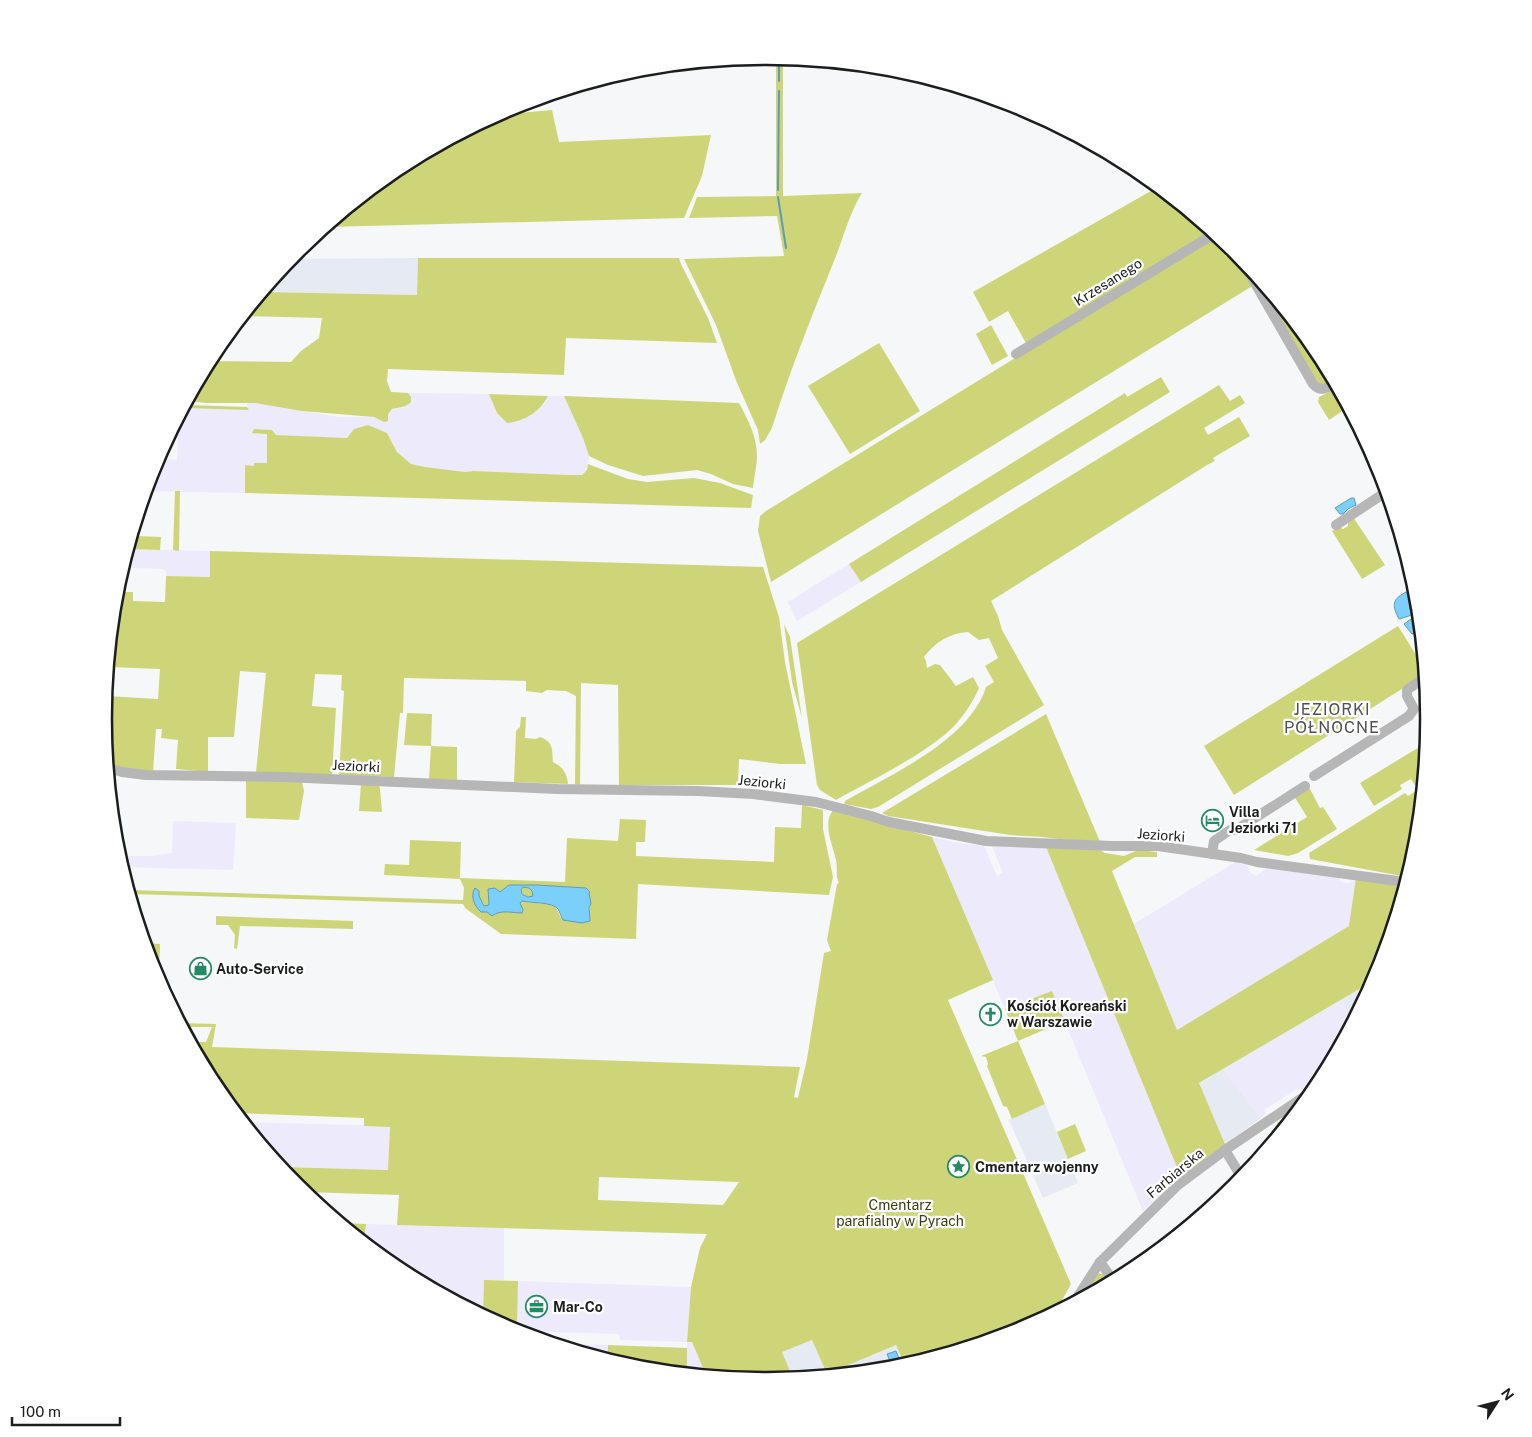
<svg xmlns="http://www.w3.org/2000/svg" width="1532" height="1437" viewBox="0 0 1532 1437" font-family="'Public Sans',sans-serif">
<rect width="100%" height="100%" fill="#f6f7f9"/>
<g fill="#e6eaf3">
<path d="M 418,258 L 417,295 L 264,292 L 291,259 Z"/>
<path d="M 1373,981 L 1352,1021 L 1341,1000 Z"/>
<path d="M 1223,1069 L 1261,1118 L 1225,1144 L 1199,1084 Z"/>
<path d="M 1045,1104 L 1078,1183 L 1043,1198 L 1009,1120 Z"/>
<path d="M 812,1340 L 827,1374 L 896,1345 L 905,1365 L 895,1368 L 793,1378 L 782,1352 Z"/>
</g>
<g fill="#edeafc">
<path d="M 408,393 L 489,394 L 497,413 L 544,405 L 548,396 L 564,396 L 583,438 L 589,456 L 587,470 L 582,475 L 569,475 L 473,471 L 465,472 L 425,467 L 411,464 L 397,452 L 387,433 L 354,429 L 347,438 L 276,435 L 272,430 L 261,429 L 254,429 L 252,433 L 267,434 L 267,464 L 255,463 L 254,466 L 245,466 L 245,493 L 146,491 L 157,459 L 177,460 L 178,438 L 169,437 L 184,408 L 248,410 L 247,403 L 255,403 L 339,417 L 374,417 L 380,420 L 392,409 L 403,408 L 411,397 Z"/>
<path d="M 133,549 L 210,551 L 210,577 L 166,576 L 166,571 L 163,569 L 131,568 Z"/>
<path d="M 849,564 L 861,582 L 797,621 L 788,602 Z"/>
<path d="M 173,821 L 236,823 L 233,870 L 122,867 L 119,856 L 153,856 L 172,853 Z"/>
<path d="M 932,837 L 959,843 L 984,846 L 997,876 L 1003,873 L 992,846 L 1046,847 L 1181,1177 L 1143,1211 L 1052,991 L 1005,1009 Z"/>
<path d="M 1237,861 L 1246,863 L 1250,872 L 1256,876 L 1270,866 L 1339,878 L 1341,882 L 1350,883 L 1351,881 L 1356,881 L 1350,926 L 1177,1030 L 1134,924 Z"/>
<path d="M 1341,1000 L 1352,1021 L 1322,1077 L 1306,1087 L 1306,1088 L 1304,1090 L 1297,1089 L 1264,1110 L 1266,1114 L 1261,1118 L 1223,1069 Z"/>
<path d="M 244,1122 L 390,1126 L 389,1170 L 281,1167 Z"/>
<path d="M 366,1224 L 504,1228 L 504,1280 L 484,1280 L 483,1314 L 398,1269 L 366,1243 Z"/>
<path d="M 518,1281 L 691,1287 L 687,1342 L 692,1342 L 706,1375 L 687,1373 L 687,1342 L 620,1340 L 619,1334 L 517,1331 Z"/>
<path d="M 556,1343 L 608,1345 L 608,1359 Z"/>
</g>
<g fill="#ced578" fill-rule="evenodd">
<path d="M 776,57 L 783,58 L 783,196 L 862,193 C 850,212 844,235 836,256 C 813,313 790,370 772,428 L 765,440 L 760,444 L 758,430 L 737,383 L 716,325 L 684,259 L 784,256 L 777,216 L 689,218 L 697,197 L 776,196 Z"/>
<path d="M 552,110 L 559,142 L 711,135 L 702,176 L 684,218 L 326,227 L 398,168 L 496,115 Z"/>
<path d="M 1158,187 L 1211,231 L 1027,345 L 1008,311 L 989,322 L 973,292 Z"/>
<path d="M 1217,236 L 1232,248 L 1254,285 L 771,582 L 758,531 L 760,516 L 766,511 L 1209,239 Z"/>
<path d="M 418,258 L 679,258 L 681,264 L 708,318 L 717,343 L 566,338 L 564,375 L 388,369 L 387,381 L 391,392 L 408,393 L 411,397 L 411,402 C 405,408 400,407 392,409 L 388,414 L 388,421 L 384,422 L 374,417 L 302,411 L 255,403 L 206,403 L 189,401 L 210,361 L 291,362 L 301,351 L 319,338 L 322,318 L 244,316 L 264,292 L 417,295 Z"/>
<path d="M 1250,270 L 1317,351 L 1332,380 L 1321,385 L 1318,383 Z"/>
<path d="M 991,325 L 1008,356 L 992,365 L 976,334 Z"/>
<path d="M 879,343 L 920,411 L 850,454 L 808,386 Z"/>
<path d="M 1161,377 L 1170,392 L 861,582 L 849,564 L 1125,393 L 1127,397 Z"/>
<path d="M 1219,385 L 1230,401 L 1240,395 L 1245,403 L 1204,428 L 1208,435 L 1239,417 L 1250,436 L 1213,458 L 1215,461 L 1207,465 L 991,601 L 998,616 L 1002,630 L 1044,705 L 878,807 L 871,809 L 844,804 L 845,801 C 890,775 970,740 986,687 L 994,682 L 985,666 L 998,658 L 989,638 L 979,640 L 968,632 C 950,633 935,642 924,657 L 926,661 L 927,668 L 935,664 L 940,665 L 956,686 L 973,677 L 979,688 C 974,700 965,714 956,724 C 929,753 871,780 836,800 L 820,790 L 817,785 L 797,643 Z"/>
<path d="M 1337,388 L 1347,408 L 1329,420 L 1318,402 L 1319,397 Z"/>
<path d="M 489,394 L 548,396 C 540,412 525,421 507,423 L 497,413 Z"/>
<path d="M 564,396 L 739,403 C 748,420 757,436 757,456 C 757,466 754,477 753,488 L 733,484 L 711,474 L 697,470 L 643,476 L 608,465 L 589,456 L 583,438 Z"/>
<path d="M 186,405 L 247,407 L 249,410 L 184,408 Z"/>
<path d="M 368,425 L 387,433 L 397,452 L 411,464 L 425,467 L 465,472 L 473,471 L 569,475 L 582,475 L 587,470 L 588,464 L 628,479 L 647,482 L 694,478 L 720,483 L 753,495 L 751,508 L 245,493 L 245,465 L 254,466 L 254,463 L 267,463 L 267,434 L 252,433 L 254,429 L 272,430 L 276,435 L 347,438 L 354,429 Z"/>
<path d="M 175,491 L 180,491 L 179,551 L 173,550 Z"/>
<path d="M 1353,517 L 1385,565 L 1362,579 L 1332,531 L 1339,527 L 1343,529 L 1348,526 L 1348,521 Z"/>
<path d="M 133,533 L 137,533 L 137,536 L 161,537 L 160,550 L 129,549 Z"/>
<path d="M 210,551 L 763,567 L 779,617 L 785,662 L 806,764 L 780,764 L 739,759 L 738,785 L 619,785 L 618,685 L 581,683 L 580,785 L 575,784 L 576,696 L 566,691 L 547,690 L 542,693 L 526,691 L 526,681 L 404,678 L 403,713 L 400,713 L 394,777 L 339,775 L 344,691 L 341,690 L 342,675 L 315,674 L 312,706 L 336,708 L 332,775 L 256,772 L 266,673 L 240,671 L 234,737 L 208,737 L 208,772 L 176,769 L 178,740 L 161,738 L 162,729 L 156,729 L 153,772 L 116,768 L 108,763 L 104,718 L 106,696 L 158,699 L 160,669 L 109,667 L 116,592 L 133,592 L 133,601 L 165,602 L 166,576 L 210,577 Z"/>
<path d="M 784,624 L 790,637 L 802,718 L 792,682 Z"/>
<path d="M 1398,626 L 1423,666 L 1424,675 L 1234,795 L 1204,746 Z"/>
<path d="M 407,713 L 432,714 L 431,746 L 457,747 L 457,780 L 429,779 L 431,746 L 404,745 Z"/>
<path d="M 1046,714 L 1101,844 L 1042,837 L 1010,835 L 888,816 L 882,813 Z"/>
<path d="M 521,717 L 526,717 L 525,738 L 536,739 L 540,737 C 554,742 552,750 553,762 C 563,767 567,773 568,784 L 514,782 L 516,731 L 520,727 Z"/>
<path d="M 1426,743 L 1415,848 L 1407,877 L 1310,859 L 1309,853 L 1405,793 L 1408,796 L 1418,790 L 1411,779 L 1400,785 L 1402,789 L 1374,806 L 1360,783 Z"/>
<path d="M 246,779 L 302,782 L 304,791 L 299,820 L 246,818 Z"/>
<path d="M 361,784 L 378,785 L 380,788 L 382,812 L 359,811 Z"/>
<path d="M 1309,787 L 1320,808 L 1323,807 L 1337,829 L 1298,853 L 1288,856 L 1254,850 L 1307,817 L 1294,796 Z"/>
<path d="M 802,805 L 823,810 L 823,829 L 833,877 L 829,895 L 638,884 L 636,939 L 501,934 L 465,908 L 463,904 L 131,894 L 129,890 L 463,900 L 464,888 L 460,879 L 384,875 L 385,864 L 409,865 L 410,840 L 461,842 L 460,878 L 565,882 L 567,838 L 618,841 L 620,819 L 646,820 L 645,842 L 636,842 L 636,856 L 774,862 L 775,827 L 801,828 ZM 509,885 L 537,885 L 586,888 C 592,899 589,909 590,921 L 561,918 L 556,907 C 546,902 533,904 522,901 L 520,903 L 523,910 L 522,913 L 514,911 L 497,912 L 494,915 L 489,914 L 487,912 L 481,912 L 474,902 L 474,890 L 485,906 L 490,905 L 489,900 L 496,890 L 500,892 Z"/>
<path d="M 833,810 L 932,837 L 993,980 L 948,1000 L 1071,1284 L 1056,1311 L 1019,1330 L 905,1365 L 896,1345 L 827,1374 L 812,1340 L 782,1352 L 793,1378 L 766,1381 L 706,1375 L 692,1342 L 687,1342 L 691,1287 L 700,1248 L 707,1234 L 397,1225 L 399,1195 L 304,1192 L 298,1187 L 281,1167 L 388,1170 L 390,1127 L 364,1126 L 364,1118 L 237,1113 L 215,1086 L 192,1042 L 206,1042 L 212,1027 L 184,1027 L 181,1023 L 216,1024 L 212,1047 L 800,1067 L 794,1097 L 798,1098 L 807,1059 L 824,953 L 831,951 L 827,940 L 837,884 L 839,883 C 835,875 838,868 836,860 C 833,845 822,824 833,810 ZM 599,1177 L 738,1182 L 739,1182 L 723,1205 L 598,1200 Z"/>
<path d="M 1046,847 L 1100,850 L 1105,853 L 1124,856 L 1138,850 L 1157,852 L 1157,857 L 1135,857 L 1112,871 L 1177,1030 L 1349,926 L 1356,878 L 1404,885 L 1378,972 L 1373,981 L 1199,1083 L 1225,1144 L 1181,1177 Z"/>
<path d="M 523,887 L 529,888 L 532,891 L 533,896 L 528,897 L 522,893 L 521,889 Z"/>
<path d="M 216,916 L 353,921 L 353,929 L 240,926 L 237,949 L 234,948 L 235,935 L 228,925 L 216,925 Z"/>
<path d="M 145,943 L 160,944 L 159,973 L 155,974 L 154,972 Z"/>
<path d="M 1052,991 L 1065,1021 L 1018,1041 L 1045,1104 L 1012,1119 L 1007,1107 L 1003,1106 L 987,1066 L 988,1064 L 986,1057 L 981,1056 L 1018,1041 L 1005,1009 Z"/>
<path d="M 1298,1109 L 1281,1130 L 1277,1123 Z"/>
<path d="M 1075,1124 L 1086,1151 L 1068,1159 L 1057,1132 Z"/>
<path d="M 342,1223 L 366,1224 L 365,1234 L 357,1236 Z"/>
<path d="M 1097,1273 L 1104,1274 L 1110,1282 L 1081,1298 Z"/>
<path d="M 484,1280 L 518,1281 L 517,1331 L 483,1314 Z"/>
<path d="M 608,1345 L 687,1348 L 687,1373 L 637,1368 L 608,1359 Z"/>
</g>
<g fill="#7bcffb" stroke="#5e9ab8" fill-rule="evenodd">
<path d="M 1351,498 L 1354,498 L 1356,505 L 1348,509 L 1343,514 L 1340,514 L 1335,508 Z"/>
<path d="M 1410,590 L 1416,591 L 1418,611 L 1409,616 L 1399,619 C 1390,602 1394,598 1410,590 Z"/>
<path d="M 1418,614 L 1420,632 L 1412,634 L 1404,624 Z"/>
<path d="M 509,885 L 537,885 L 586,888 L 590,892 L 589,893 L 591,904 L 589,907 L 590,921 L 582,923 L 563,920 C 561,917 560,912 558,909 C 553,902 531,903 522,901 L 520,903 L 523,910 L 522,913 C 512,913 501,909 492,916 L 487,912 L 481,912 C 474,906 470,895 475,888 L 479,891 L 479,896 L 484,906 L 489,905 L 488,889 L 495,888 L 500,892 ZM 523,887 L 529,888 L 532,891 L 533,896 L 528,897 L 522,894 L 521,890 Z"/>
<path d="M 896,1351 L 902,1366 L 893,1368 L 887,1354 Z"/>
</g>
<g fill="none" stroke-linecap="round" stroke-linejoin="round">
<g stroke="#5e9ab8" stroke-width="2">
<path d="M 779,81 L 779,58"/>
<path d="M 778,190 L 779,91"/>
<path d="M 778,197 L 786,248"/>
</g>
<g stroke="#b7b6b6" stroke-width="10">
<path d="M 1240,257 L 1313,384 C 1320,392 1326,389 1334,383"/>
<path d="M 1016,354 L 1214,234"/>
<path d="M 1336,525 L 1386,492"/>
<path d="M 109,768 L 122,772 L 146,775 L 284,777 L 557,789 L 698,791 L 753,794 L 816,802 L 871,816 L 889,822 L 986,841 L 1113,846 L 1158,846 L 1241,858 L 1257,862 L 1405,882"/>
<path d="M 1314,776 L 1409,716 L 1414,709 L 1407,696 L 1407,690 L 1424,678"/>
<path d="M 1212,854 L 1214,841 L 1230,830 L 1236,830 L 1305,786"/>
<path d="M 1225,1150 L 1242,1178"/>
<path d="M 1100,1262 L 1113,1280"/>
<path d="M 1075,1301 L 1100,1262 L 1178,1185 L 1225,1150 L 1314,1090"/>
</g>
</g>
<defs>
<symbol id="hotel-ring" viewBox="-11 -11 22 22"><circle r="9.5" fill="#fff" stroke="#248a66" stroke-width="1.5"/><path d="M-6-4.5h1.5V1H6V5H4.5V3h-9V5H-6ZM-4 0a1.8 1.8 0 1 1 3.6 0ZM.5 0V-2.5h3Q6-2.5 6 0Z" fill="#248a66"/></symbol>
<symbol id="shop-ring" viewBox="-11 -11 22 22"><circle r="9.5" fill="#fff" stroke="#248a66" stroke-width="1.5"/><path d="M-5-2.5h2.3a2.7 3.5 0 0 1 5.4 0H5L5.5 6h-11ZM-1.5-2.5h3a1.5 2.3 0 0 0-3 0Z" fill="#248a66"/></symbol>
<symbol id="church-ring" viewBox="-11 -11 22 22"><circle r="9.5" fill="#fff" stroke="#248a66" stroke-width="1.5"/><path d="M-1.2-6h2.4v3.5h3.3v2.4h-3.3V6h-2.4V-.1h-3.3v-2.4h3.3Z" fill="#248a66"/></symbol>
<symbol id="sight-ring" viewBox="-11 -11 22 22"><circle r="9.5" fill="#fff" stroke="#248a66" stroke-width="1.5"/><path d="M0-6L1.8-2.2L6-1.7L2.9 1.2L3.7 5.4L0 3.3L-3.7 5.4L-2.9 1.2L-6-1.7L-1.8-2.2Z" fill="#248a66"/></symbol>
<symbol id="office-ring" viewBox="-11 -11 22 22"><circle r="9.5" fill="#fff" stroke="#248a66" stroke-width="1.5"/><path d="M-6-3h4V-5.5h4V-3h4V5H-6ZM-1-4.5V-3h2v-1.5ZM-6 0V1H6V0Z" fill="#248a66"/></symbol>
</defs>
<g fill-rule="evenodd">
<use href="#hotel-ring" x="1200" y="808" width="25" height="25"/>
<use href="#shop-ring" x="188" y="956" width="25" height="25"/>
<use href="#church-ring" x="978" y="1002" width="25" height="25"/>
<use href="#sight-ring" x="946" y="1154" width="25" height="25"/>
<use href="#office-ring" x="524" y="1294" width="25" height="25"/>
</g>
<g text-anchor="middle" stroke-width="4.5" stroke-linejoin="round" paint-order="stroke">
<g font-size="14" fill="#1c1d1d" stroke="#fff">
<text transform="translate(1108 282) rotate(-32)" y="5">Krzesanego</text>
<text transform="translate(356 766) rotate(3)" y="5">Jeziorki</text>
<text transform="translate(762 782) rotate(6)" y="5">Jeziorki</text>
<text transform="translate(1161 835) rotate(4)" y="5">Jeziorki</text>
<text transform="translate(1175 1173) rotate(-40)" y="5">Farbiarska</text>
</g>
<g font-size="14" font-weight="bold" fill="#1c1d1d" stroke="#fff" text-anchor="start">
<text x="1229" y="817">Villa<tspan x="1229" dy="16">Jeziorki 71</tspan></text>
<text x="216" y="974">Auto-Service</text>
<text x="1007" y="1011">Kościół Koreański<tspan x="1007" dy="16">w Warszawie</tspan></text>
<text x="975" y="1172">Cmentarz wojenny</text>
<text x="553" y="1312">Mar-Co</text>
</g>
<g font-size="14" fill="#3a3d12" stroke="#fff">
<text x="900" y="1210">Cmentarz<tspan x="900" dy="16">parafialny w Pyrach</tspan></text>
</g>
<g font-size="16" letter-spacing="1" fill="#4f5051" stroke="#fff">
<text x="1332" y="715">JEZIORKI<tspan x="1332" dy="18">PÓŁNOCNE</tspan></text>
</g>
</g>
<path d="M0 0H1532V1437H0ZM765 65H767A653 653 0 0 1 1420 718V719A653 653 0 0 1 767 1372H765A653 653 0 0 1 112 719V718A653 653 0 0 1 765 65Z" fill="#fff" fill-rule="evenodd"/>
<path fill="none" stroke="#1c1d1d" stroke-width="2.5" d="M765 65H767A653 653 0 0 1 1420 718V719A653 653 0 0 1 767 1372H765A653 653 0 0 1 112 719V718A653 653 0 0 1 765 65Z"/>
<g transform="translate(1497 1402) rotate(54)" stroke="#ffffff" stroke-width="4" paint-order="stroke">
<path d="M0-4L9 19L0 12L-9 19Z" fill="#1c1d1d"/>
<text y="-8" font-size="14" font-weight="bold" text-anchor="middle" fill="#1c1d1d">N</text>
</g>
<path d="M12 1417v8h108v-8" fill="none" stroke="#1c1d1d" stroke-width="2.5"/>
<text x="20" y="1417" font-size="15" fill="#1c1d1d" stroke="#ffffff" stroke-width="4" paint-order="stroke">100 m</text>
</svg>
